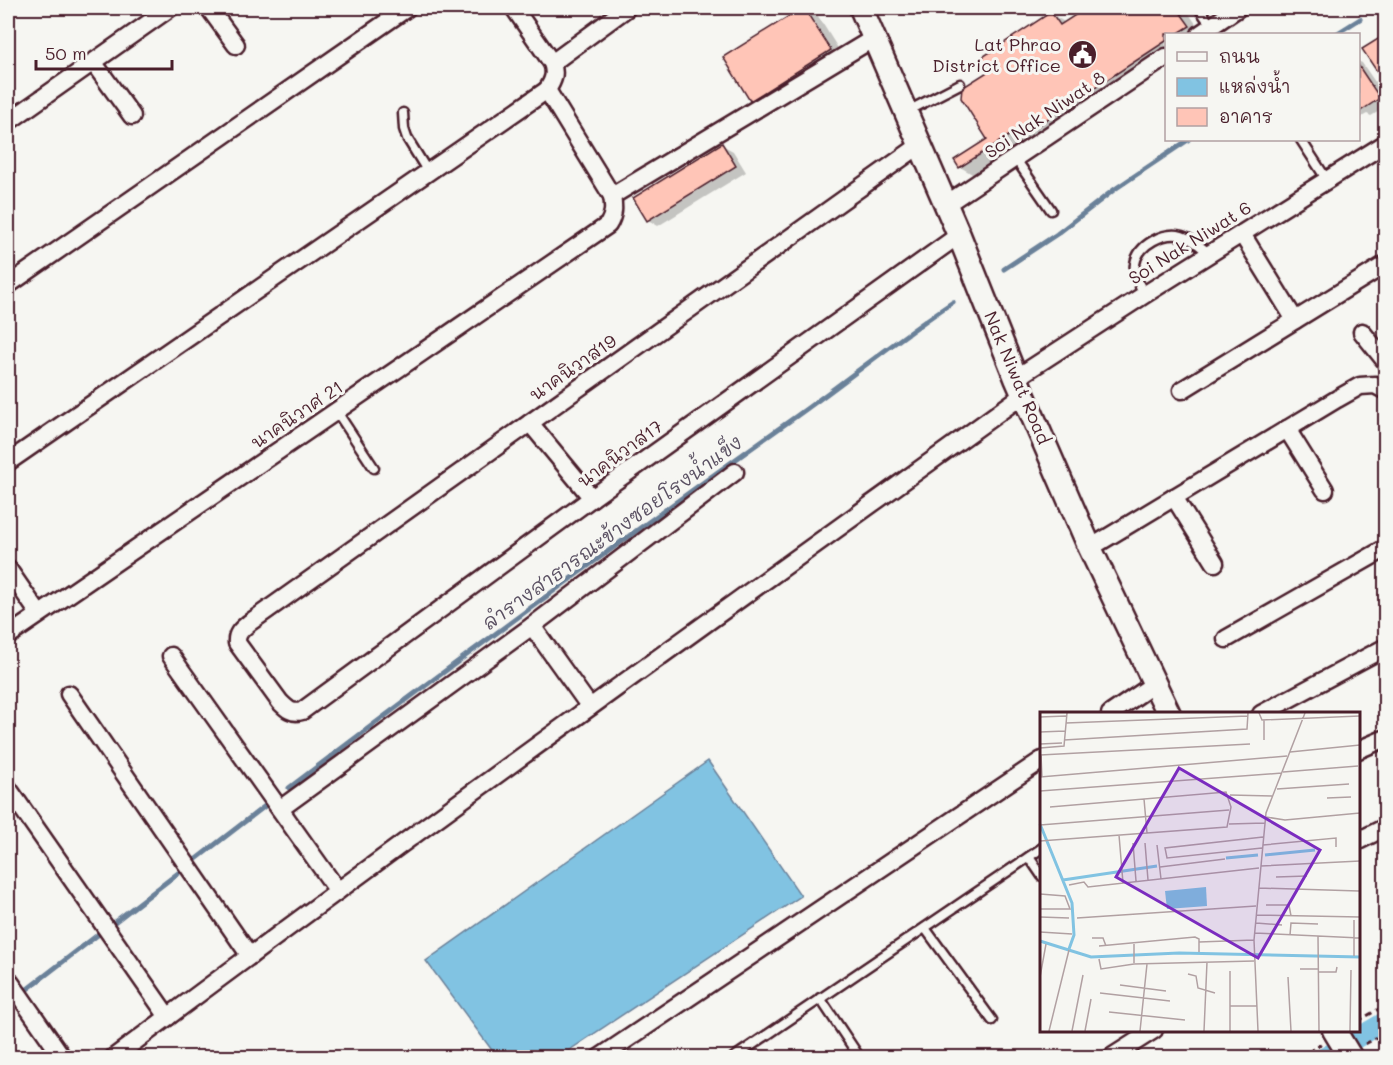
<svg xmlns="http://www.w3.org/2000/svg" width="1393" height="1065" viewBox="0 0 1393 1065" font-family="Mali,'Playpen Sans Thai',sans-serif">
<rect width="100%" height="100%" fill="#f6f6f2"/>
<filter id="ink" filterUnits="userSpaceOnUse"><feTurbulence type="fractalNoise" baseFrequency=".0167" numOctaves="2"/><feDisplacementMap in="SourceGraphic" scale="12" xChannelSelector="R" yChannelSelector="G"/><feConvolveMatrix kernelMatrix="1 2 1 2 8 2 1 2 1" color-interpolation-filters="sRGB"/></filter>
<g filter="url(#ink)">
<path fill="#81c3e2" stroke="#6b8199" stroke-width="1.5" d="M 708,761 L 801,896 L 559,1057 L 497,1057 L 426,961 Z"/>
<g fill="#0003">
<path d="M 804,8 L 818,16 L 844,58 L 765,108 L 751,100 Z"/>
<path d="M 1089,8 L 1185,8 L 1203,34 L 1166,34 L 1166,58 L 1022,144 L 974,175 L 960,167 L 989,139 L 991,71 L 1051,14 L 1066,23 Z"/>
<path d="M 1358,61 L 1362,63 L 1386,98 L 1386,107 L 1371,116 L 1367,114 L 1358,119 Z"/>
<path d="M 722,145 L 733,151 L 746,172 L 658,226 L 648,220 Z"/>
</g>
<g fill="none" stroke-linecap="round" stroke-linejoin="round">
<g stroke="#6b8199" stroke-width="5">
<path d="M 1336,34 L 1360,19"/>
<path d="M 1004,269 L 1057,234 L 1115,189 L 1188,140"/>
<path d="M 289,788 C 457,661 627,536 798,415 C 850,378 900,337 953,302"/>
<path d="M 8,1004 L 265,806"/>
</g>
<path stroke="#81c3e2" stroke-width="20" d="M 1323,1058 L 1386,1021"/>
</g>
<g fill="#ffc5b7" stroke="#4a1f2b" stroke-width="1.5">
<path d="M 802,8 L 804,8 L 831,50 L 750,101 L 723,57 Z"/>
<path d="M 1086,8 L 1177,8 L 1190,26 L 1177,34 L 1166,34 L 1166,41 L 1014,141 L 1010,135 L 959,168 L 954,160 L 987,139 L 961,98 L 962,88 L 989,71 L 981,58 L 1051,12 L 1060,25 Z"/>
<path d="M 1386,34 L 1386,85 L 1362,49 Z"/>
<path d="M 1358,65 L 1380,98 L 1359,112 L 1358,110 Z"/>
<path d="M 722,143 L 736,166 L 647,221 L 633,198 Z"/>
</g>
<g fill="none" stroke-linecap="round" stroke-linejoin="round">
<defs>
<g id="lane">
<path d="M 1199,8 L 1212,27"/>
<path d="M 906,112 L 960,84"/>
<path d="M 403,113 L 404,129 L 407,138 L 428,172"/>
<path d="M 1301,140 L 1327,180"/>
<path d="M 1015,158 L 1051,210"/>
<path d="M 1144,295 C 1140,285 1133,274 1135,264 C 1138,244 1165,231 1182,236 C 1193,239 1201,247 1210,254"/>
<path d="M 337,412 L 374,468"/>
<path d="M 1029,857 L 1042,876"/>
<path d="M 925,928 L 992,1020"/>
<path d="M 820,998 L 860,1058"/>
<path d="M 733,1058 L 1042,848"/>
</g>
<g id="street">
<path d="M 209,8 L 236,45"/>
<path d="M 1200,34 L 1238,8"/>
<path d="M 93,62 L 132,116"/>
<path d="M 552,63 L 627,8"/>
<path d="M 8,122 L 170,8"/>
<path d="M 920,145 L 249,623 C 242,629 236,633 237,643 L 280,702 C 287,709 292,714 302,711 L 592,498 L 959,235"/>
<path d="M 612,196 L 874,38"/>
<path d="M 945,205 L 1166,57"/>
<path d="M 1242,234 L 1295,320"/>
<path d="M 8,285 L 407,8"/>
<path d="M 1362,332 L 1386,362"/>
<path d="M 1016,378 L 1144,295 L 1386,143"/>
<path d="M 1182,390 L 1386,264"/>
<path d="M 530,423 L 592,498"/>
<path d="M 1287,429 L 1325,490"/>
<path d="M 8,462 L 547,90"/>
<path d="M 1174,497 L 1215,563"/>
<path d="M 1090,548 L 1337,399 L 1360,386 L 1375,385 L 1386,391"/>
<path d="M 8,569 L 39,614"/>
<path d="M 532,626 L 590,707"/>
<path d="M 8,636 L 608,225 C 614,215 614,208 612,196 L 547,90 C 553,81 556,74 552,63 L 514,8"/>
<path d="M 1226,639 L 1386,548"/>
<path d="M 171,656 L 338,891"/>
<path d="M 69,694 L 250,956"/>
<path d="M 1110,714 L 1154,684"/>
<path d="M 1261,714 L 1386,647"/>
<path d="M 1358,750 L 1386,738"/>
<path d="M 8,788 L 168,1017"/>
<path d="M 280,809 L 532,626 L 735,472"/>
<path d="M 1358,841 L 1386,827"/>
<path d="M 8,979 L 63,1058"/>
<path d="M 113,1058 C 414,832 719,614 1023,395"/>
<path d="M 599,1058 L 1042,760"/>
<path d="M 1110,1058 L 1154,1030"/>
</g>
<g id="secondary">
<path d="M 861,8 L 959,235 L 1016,378 L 1090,548 L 1169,714"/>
<path d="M 1334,1030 L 1351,1058"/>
</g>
</defs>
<use href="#lane" stroke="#4a1f2b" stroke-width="13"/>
<use href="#street" stroke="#4a1f2b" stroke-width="21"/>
<use href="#secondary" stroke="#4a1f2b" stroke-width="27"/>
<g stroke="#4a1f2b" stroke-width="3" stroke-dasharray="6 4.5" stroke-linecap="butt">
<path d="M 1358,1021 L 1386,1005"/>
<path d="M 1365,1044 L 1386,1033"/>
<path d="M 1300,1058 L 1321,1044"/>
</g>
<use href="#lane" stroke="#f6f6f2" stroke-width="8"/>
<use href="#street" stroke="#f6f6f2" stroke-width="16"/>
<use href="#secondary" stroke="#f6f6f2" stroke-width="22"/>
</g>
</g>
<defs>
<symbol id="civic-disc" viewBox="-11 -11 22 22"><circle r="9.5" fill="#4a1f2b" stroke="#f6f6f2"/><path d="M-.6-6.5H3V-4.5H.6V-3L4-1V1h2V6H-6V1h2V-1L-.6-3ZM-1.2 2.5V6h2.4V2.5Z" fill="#fff"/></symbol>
</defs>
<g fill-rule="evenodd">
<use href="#civic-disc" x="1066" y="38" width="33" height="33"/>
</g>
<g text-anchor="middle" stroke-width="6" stroke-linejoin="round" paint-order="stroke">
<g font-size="18" fill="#4a1f2b" stroke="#f6f6f2" text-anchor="end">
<text x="1061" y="51">Lat Phrao<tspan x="1061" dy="21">District Office</tspan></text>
</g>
<g font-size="18" fill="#4a1f2b" stroke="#f6f6f2">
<text transform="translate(1045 115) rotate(-34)" y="6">Soi Nak Niwat 8</text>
<text transform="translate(1190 243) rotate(-32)" y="6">Soi Nak Niwat 6</text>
<text transform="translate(573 368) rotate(-35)" y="6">นาคนิวาส19</text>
<text transform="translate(1017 378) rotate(67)" y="6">Nak Niwat Road</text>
<text transform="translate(297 415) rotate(-34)" y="6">นาคนิวาศ 21</text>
<text transform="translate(620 454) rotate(-36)" y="6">นาคนิวาส17</text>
</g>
<g font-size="20" font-style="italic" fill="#5a5062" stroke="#f6f6f2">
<text transform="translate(612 533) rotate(-36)" y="7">ลำรางสาธารณะข้างซอยโรงน้ำแข็ง</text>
</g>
</g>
<g transform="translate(1040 712)">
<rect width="320" height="320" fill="#f6f6f2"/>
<path d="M 166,175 L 167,194 L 127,197 L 125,179 Z" fill="#81c3e2"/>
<path fill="none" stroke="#81c3e2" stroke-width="3" d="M 0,112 L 32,191 L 34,223 L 29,237M 225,143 L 275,138M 186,146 L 218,143M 23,168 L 117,154M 0,229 L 51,245 L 139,241 L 320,245"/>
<path fill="none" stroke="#b1a0a2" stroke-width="1.5" d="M 219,1 L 222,8 L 320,4M 0,5 L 26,4M 224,8 L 224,28M 26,11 L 208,4M 0,20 L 25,19M 24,28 L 207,17 L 208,1M 0,32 L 22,31M 0,36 L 24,34 L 27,1M 250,40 L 320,33M 0,43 L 210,32M 1,43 L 2,65M 243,60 L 318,54M 0,65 L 247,44M 237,77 L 309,72M 0,79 L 242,61M 190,83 L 232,84M 287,86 L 311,85M 104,87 L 107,121M 226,105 L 245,108 L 320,101M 189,112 L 225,111M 0,113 L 189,98M 79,123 L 83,171M 0,129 L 187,115 L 191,95 L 186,80 L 10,95M 93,131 L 96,169M 105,131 L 108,168M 117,133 L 121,167M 223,133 L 296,126 L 296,135M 222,136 L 127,146 L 125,136 L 223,125M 221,154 L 320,149M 120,155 L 185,147M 236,165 L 267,164M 29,173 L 44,170 L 48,175 L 219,156M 219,176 L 319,179M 0,182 L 25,184 L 30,197 L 0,197M 226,193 L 249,193 L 251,204M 217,203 L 320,205M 0,205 L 29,206M 37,206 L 216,194M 314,208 L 314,244M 216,211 L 242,213M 0,220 L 32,222M 214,221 L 320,226M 250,223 L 251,211 L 278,212M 278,224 L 279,319M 52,226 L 63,226 L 66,234M 159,230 L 214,228M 59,234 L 155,225 L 159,227 L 159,240M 59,247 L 61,257 L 94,252 L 214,249M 94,251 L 94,232M 260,257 L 279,257M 190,259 L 190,319M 279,260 L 296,260 L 297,255M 148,262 L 156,264 L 158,276 L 175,281M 0,265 L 6,232M 248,265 L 251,319M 80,273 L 126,279M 60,281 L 130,289M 190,294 L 217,294M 69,300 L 145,308M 9,319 L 29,238M 32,319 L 43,263M 45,319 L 51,287M 100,319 L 107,252M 164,319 L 167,250M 218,319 L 214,228 L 226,101 L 265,1M 310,319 L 311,258"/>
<path fill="#7b2cbf" fill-opacity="0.15" stroke="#7b2cbf" stroke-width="3" d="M 139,56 L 280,138 L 218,246 L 76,165 Z"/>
<rect width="320" height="320" fill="none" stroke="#4a1f2b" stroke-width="3"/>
</g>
<rect width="1393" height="1065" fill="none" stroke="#f6f6f2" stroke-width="30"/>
<rect x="15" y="15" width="1363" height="1035" fill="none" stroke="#4a1f2b" stroke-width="2" filter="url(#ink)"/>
<rect x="1165" y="33" width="195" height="108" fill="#f6f6f2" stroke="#b1a0a2" stroke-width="1.5"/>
<rect x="1177" y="52" width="30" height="9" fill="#f6f6f2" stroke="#b1a0a2" stroke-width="1.5"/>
<text x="1219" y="63" font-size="18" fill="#4a1f2b">ถนน</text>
<rect x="1177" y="78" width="30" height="18" fill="#81c3e2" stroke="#b1a0a2" stroke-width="1.5"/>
<text x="1219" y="93" font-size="18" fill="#4a1f2b">แหล่งน้ำ</text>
<rect x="1177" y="108" width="30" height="18" fill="#ffc5b7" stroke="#b1a0a2" stroke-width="1.5"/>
<text x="1219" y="123" font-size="18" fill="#4a1f2b">อาคาร</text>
<path d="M36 60v9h136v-9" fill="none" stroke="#4a1f2b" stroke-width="3"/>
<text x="45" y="60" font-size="18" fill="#4a1f2b" stroke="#f6f6f2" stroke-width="4.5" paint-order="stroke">50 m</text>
</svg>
